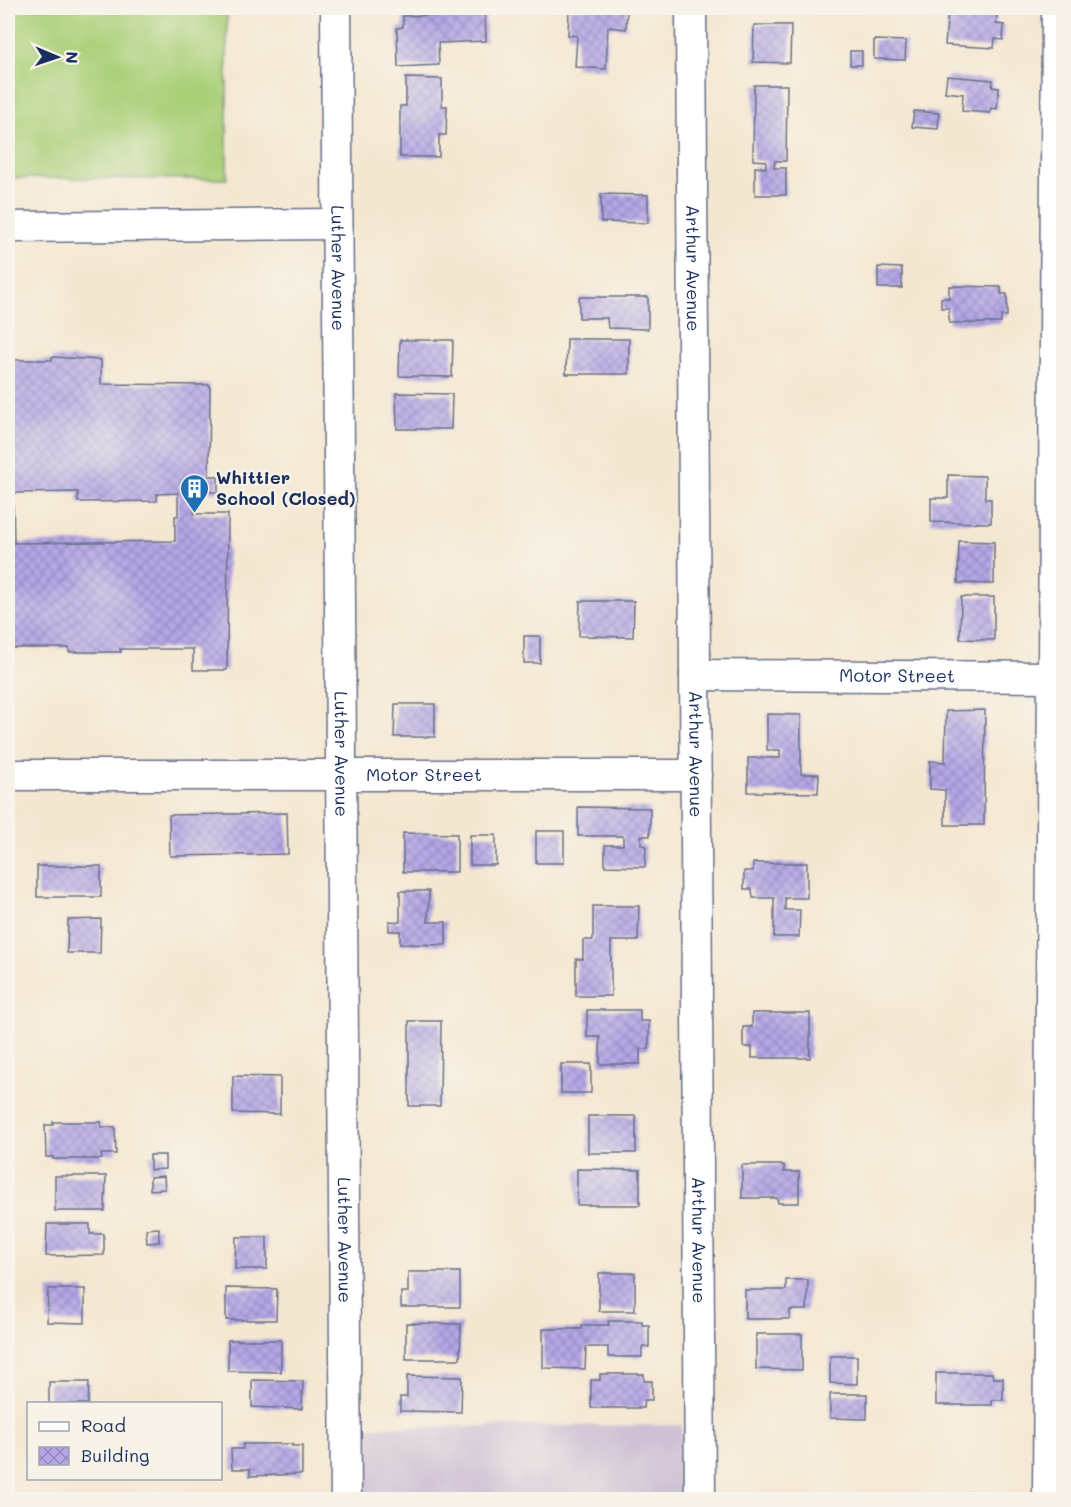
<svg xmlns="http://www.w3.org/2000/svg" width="1071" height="1507" viewBox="0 0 1071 1507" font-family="Mali,sans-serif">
<defs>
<pattern id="building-cross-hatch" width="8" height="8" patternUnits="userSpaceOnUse" patternTransform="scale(1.5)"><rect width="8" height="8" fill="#b6a7e7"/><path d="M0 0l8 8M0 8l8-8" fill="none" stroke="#9388be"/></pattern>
</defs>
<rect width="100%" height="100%" fill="#f7f3e8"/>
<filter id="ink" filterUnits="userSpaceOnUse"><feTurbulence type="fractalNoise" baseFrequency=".0167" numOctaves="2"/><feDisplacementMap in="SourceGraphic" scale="12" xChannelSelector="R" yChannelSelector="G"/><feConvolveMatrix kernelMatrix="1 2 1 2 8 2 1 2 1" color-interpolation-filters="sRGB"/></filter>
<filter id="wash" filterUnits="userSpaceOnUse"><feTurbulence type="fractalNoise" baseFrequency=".008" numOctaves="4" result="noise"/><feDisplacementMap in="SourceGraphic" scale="24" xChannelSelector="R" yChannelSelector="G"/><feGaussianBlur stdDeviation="1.35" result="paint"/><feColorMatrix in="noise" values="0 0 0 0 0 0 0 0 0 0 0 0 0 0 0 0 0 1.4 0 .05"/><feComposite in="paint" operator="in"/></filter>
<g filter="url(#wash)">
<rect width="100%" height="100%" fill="#f4e7d1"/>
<path fill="#ccbed4" d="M 682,1425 L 682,1499 L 361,1499 L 360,1427 Z"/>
<path fill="#acd07a" stroke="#64806c" stroke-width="1.5" d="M 8,8 L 227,8 L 227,179 L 8,178 Z"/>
<g id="blocks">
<g fill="url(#building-cross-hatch)" fill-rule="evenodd">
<path d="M 569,8 L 627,8 L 626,29 L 608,27 L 606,69 L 575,67 L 577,36 L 568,35 Z"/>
<path d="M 752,8 L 790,8 L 790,11 L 752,10 Z"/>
<path d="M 948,10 L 997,14 L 996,24 L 1004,25 L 1003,40 L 995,39 L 994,48 L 945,45 Z"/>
<path d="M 485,14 L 486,41 L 438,43 L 439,65 L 398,67 L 397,28 L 403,27 L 403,16 Z"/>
<path d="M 754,25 L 791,25 L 790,63 L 753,62 Z"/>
<path d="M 874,40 L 906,41 L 905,60 L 874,59 Z"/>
<rect x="850" y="51" width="12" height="14"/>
<path d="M 947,76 L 993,80 L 992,87 L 999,88 L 997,109 L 991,108 L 990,113 L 962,111 L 963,94 L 945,92 Z"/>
<path d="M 406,78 L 442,79 L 442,106 L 447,106 L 446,135 L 439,135 L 439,157 L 400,157 L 400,106 L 406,106 Z"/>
<path d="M 754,85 L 787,85 L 786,161 L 775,161 L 774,168 L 786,168 L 786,195 L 755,195 L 755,167 L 766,168 L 766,161 L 753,160 Z"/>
<path d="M 914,111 L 939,113 L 938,129 L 912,127 Z"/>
<path d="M 601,194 L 648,195 L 648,223 L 601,222 Z"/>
<path d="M 878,267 L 902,268 L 902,288 L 878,288 Z"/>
<path d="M 949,286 L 1001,287 L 1001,294 L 1007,294 L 1007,316 L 1001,316 L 1001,323 L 949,323 L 949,308 L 941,308 L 941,298 L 949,298 Z"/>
<path d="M 579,297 L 648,297 L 648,329 L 608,328 L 607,318 L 579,318 Z"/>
<path d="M 567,339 L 629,339 L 629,374 L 566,374 Z"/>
<path d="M 400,340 L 453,340 L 452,377 L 399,376 Z"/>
<path d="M 52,357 L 101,360 L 101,384 L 210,385 L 209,476 L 218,476 L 218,492 L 194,492 L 194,514 L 228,514 L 227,670 L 193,670 L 193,649 L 120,649 L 121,652 L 69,652 L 69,648 L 8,648 L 8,418 L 10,419 L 10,360 L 52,360 ZM 78,492 L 78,502 L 157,501 L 157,494 L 178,493 L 178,516 L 175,516 L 175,541 L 14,543 L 13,493 Z"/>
<path d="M 396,393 L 452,394 L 451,429 L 397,429 Z"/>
<path d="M 948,475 L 985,476 L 985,499 L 991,499 L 991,523 L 931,522 L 931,498 L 948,498 Z"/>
<path d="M 959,541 L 994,542 L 994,584 L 958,583 Z"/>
<path d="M 961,597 L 994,597 L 994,640 L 960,639 Z"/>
<path d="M 580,601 L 634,601 L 633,637 L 579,636 Z"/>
<rect x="524" y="636" width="16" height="27"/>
<path d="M 395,704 L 435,704 L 435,737 L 394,737 Z"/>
<path d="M 985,710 L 984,825 L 945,825 L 945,790 L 930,789 L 930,761 L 945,762 L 946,711 Z"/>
<path d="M 767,714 L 801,715 L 801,774 L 819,774 L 818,793 L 748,792 L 748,758 L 780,758 L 780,750 L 767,750 Z"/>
<path d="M 578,807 L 650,808 L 650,836 L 641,836 L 641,845 L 646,846 L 645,867 L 605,866 L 605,845 L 623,845 L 623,836 L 578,836 Z"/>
<path d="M 287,813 L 288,854 L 170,856 L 169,815 Z"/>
<rect x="536" y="831" width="28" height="32"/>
<path d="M 403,833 L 457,834 L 457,872 L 403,872 Z"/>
<rect x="470" y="835" width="26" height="30"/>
<path d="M 753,863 L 807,863 L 807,898 L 785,898 L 785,910 L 800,910 L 799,937 L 774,937 L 774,898 L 753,898 L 752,889 L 744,889 L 744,871 L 753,871 Z"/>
<rect x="37" y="866" width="64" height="31"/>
<path d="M 400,891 L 429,891 L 428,922 L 446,922 L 446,945 L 400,944 L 400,931 L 389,931 L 389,921 L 400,922 Z"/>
<path d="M 593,906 L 639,906 L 638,941 L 611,941 L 611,996 L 576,996 L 576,959 L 583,959 L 583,940 L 593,940 Z"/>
<path d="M 101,919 L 100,953 L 67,953 L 68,920 Z"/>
<path d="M 587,1010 L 640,1010 L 640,1021 L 649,1021 L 649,1049 L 640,1049 L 640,1064 L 600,1064 L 600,1037 L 587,1037 Z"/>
<path d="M 752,1013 L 810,1013 L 810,1058 L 752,1058 L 752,1047 L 743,1047 L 743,1027 L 752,1027 Z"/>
<path d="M 409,1021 L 441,1021 L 440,1106 L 409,1106 Z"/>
<rect x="561" y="1064" width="30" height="29"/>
<path d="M 233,1076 L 280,1077 L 280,1114 L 233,1113 Z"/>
<rect x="588" y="1116" width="48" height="37"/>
<path d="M 53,1122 L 101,1122 L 101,1127 L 115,1127 L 116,1154 L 101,1154 L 102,1159 L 53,1159 L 53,1157 L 46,1157 L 45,1125 L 53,1125 Z"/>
<path d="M 150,1155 L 165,1155 L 165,1169 L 150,1170 Z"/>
<path d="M 742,1165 L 784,1165 L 784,1172 L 799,1172 L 799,1203 L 778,1203 L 777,1198 L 742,1198 Z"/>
<path d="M 577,1169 L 640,1170 L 640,1205 L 577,1205 Z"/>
<path d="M 55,1176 L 106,1176 L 105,1211 L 55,1211 Z"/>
<path d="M 164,1176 L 165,1189 L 150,1190 L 150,1177 Z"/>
<path d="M 47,1224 L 90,1224 L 90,1234 L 104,1234 L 104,1255 L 46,1256 Z"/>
<path d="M 159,1228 L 159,1242 L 147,1243 L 146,1229 Z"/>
<path d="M 236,1237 L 267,1237 L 267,1269 L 235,1269 Z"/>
<path d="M 408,1272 L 460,1272 L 460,1307 L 401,1307 L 401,1292 L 408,1292 Z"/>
<rect x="599" y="1273" width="36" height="38"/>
<path d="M 786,1280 L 808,1280 L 807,1310 L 790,1310 L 790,1319 L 745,1319 L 745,1290 L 786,1290 Z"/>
<path d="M 226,1288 L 277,1289 L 276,1320 L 226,1320 Z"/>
<path d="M 48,1289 L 85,1289 L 85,1323 L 47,1322 Z"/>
<path d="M 608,1321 L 642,1321 L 642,1325 L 649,1325 L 649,1347 L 642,1347 L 642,1357 L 608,1357 L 608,1347 L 586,1347 L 585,1369 L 543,1368 L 543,1329 L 582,1329 L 582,1325 L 609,1325 Z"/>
<path d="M 406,1323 L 461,1324 L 460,1359 L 406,1359 Z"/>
<path d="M 756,1334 L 802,1334 L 802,1370 L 756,1369 Z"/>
<path d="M 228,1340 L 281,1340 L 281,1372 L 228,1371 Z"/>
<path d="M 830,1356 L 857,1356 L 857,1384 L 830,1383 Z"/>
<path d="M 936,1373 L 992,1373 L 993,1378 L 1003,1378 L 1003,1400 L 992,1400 L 992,1405 L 936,1405 Z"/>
<path d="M 600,1374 L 644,1374 L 644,1381 L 652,1381 L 652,1400 L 644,1400 L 643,1408 L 591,1408 L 591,1380 L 600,1380 Z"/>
<path d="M 407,1376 L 462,1377 L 461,1412 L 400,1411 L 400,1397 L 407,1397 Z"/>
<path d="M 252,1380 L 303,1381 L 302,1409 L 252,1407 Z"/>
<path d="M 49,1382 L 89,1382 L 88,1404 L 49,1404 Z"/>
<path d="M 830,1394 L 867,1394 L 867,1419 L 830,1418 Z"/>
<path d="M 243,1444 L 292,1444 L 292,1446 L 302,1446 L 302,1474 L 250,1476 L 250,1469 L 232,1469 L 231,1449 L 243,1449 Z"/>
<rect x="965" y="1494" width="26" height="6"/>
</g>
</g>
</g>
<g filter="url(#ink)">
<use href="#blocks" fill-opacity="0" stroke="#676f86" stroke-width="1.5"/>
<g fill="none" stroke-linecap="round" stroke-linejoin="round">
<defs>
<g id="minor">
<path id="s1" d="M 336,8 L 346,1500"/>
<path id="s2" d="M 691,8 L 700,1500"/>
<path d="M 8,227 L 337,224"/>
<path id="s3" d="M 695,675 L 1064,677"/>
<path id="s4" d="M 8,775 L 696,775"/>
<path d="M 1048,1500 L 1057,8"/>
</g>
</defs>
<use href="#minor" stroke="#676f86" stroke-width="33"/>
<use href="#minor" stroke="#fff" stroke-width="30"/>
</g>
</g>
<defs>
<symbol id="building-pin" viewBox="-11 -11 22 30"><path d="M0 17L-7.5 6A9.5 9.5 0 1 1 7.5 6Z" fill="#1f6fb2" stroke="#f7f3e8"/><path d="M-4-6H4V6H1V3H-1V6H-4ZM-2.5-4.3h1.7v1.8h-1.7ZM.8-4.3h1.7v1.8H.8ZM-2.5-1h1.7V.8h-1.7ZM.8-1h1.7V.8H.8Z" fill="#fff"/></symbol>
</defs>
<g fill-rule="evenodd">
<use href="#building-pin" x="178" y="472" width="33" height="45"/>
</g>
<g text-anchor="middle" stroke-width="4.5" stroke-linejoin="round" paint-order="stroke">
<g font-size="18" fill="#1b2f5e" stroke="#f7f3e8">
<text dy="6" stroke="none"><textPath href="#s1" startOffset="260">Luther Avenue</textPath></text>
<text dy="6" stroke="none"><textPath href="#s2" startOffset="260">Arthur Avenue</textPath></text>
<text dy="6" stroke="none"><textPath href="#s3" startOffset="202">Motor Street</textPath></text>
<text dy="6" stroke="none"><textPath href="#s1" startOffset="746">Luther Avenue</textPath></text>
<text dy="6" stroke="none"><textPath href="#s2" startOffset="746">Arthur Avenue</textPath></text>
<text dy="6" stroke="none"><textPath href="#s4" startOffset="416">Motor Street</textPath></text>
<text dy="6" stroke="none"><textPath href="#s1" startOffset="1232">Luther Avenue</textPath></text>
<text dy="6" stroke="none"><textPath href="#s2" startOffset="1232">Arthur Avenue</textPath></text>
</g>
<g font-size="18" font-weight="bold" fill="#1b2f5e" stroke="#f7f3e8" text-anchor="start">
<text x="216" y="484">Whittier<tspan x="216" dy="21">School (Closed)</tspan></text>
</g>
</g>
<rect width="1071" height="1507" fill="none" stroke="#f7f3e8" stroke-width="30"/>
<rect x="27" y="1402" width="195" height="78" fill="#f7f3e8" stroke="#9fa5b1" stroke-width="1.5"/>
<rect x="39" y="1422" width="30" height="9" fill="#ffffff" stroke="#9fa5b1" stroke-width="1.5"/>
<text x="81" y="1432" font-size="18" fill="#1b2f5e">Road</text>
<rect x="39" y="1447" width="30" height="18" fill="url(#building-cross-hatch)" stroke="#9fa5b1" stroke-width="1.5"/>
<text x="81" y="1462" font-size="18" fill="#1b2f5e">Building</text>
<g transform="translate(57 57) rotate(92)" stroke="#f7f3e8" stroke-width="4.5" paint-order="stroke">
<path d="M0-4.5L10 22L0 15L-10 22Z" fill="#1b2f5e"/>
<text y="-9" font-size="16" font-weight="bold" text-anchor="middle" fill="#1b2f5e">N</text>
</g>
</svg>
